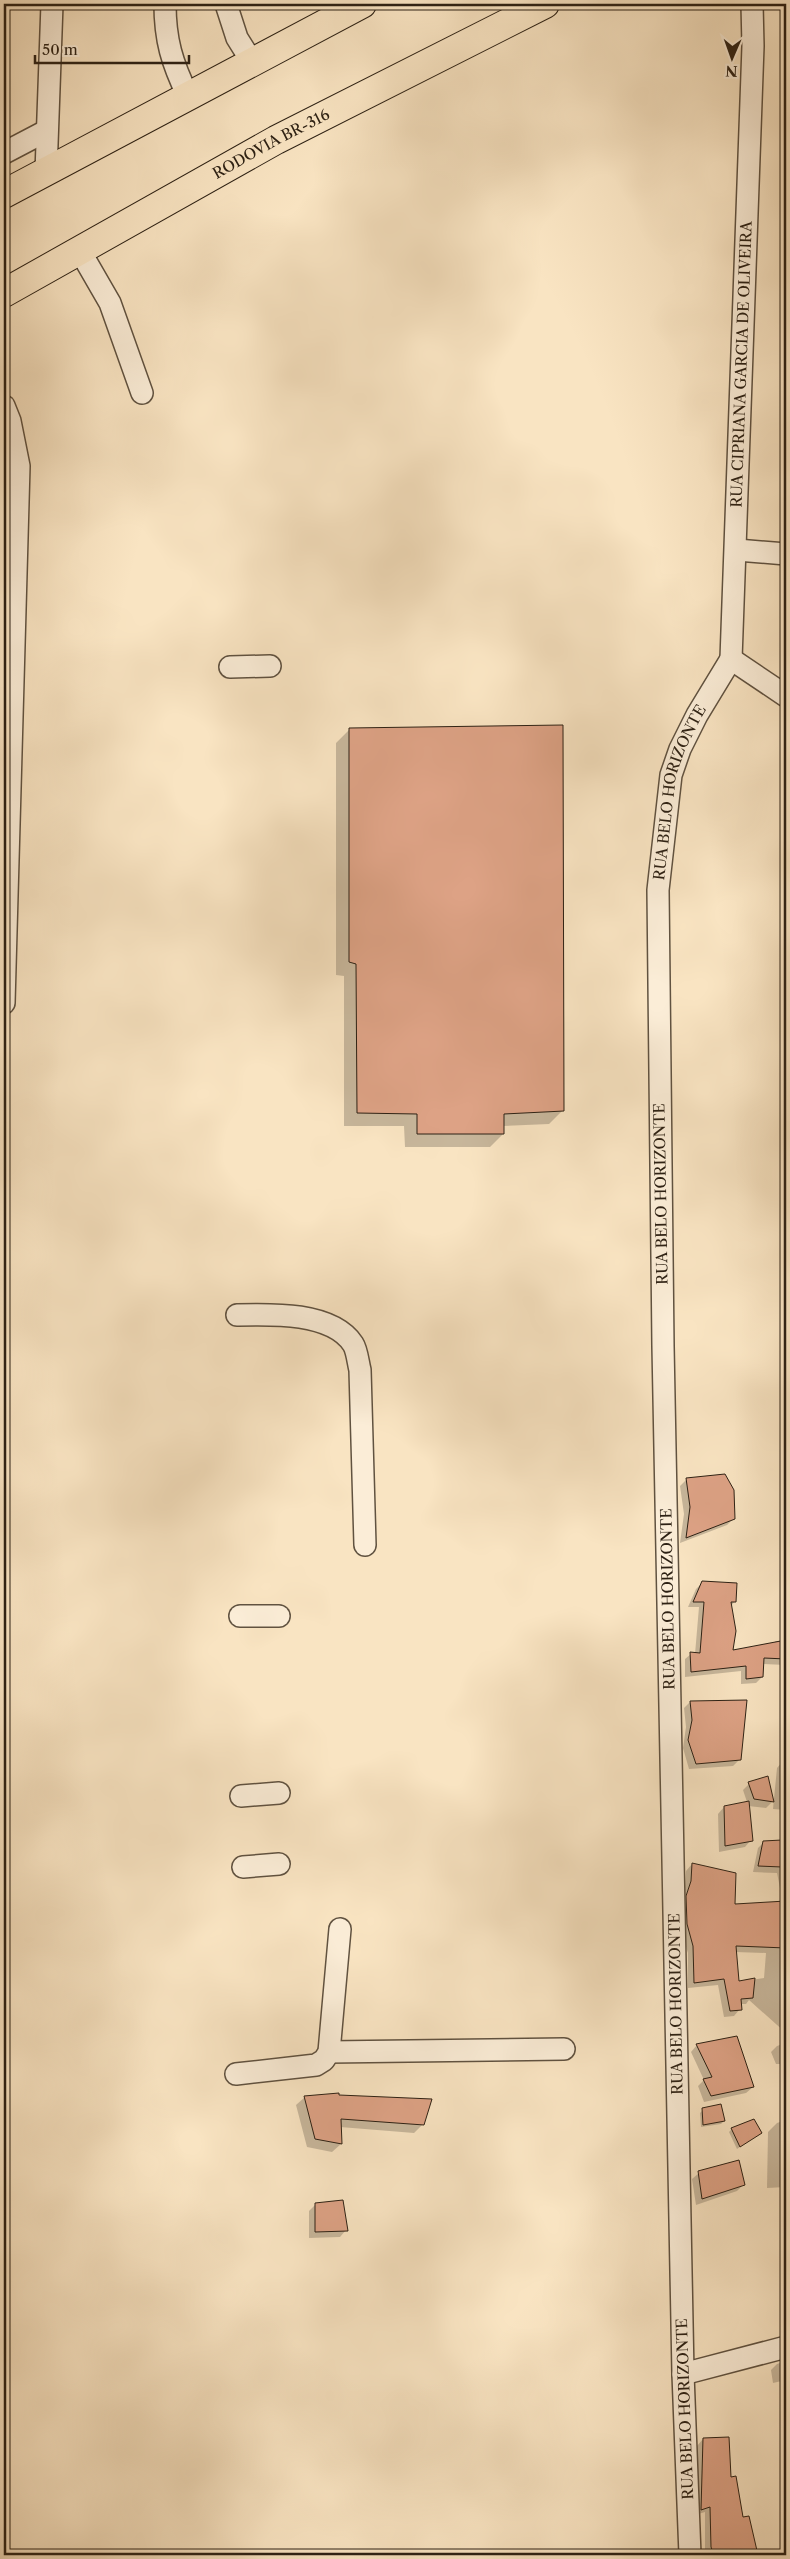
<svg xmlns="http://www.w3.org/2000/svg" width="790" height="2559" viewBox="0 0 790 2559" font-family="'Libre Caslon Text',serif">
<rect width="100%" height="100%" fill="#f9e4c2"/>
<filter id="stains"><feTurbulence type="fractalNoise" baseFrequency=".004" numOctaves="4"/><feColorMatrix values="0 0 0 0 .2 0 0 0 0 .09 0 0 0 0 .02 0 0 0 .5 -.17"/></filter>
<radialGradient id="worn" r=".72"><stop offset=".6" stop-color="#630" stop-opacity="0"/><stop offset="1" stop-color="#630" stop-opacity=".3"/></radialGradient>
<g fill="#0003" fill-rule="evenodd">
<path d="M 349,730 L 562,1111 L 549,1124 L 503,1126 L 503,1134 L 490,1147 L 405,1147 L 404,1126 L 344,1126 L 344,976 L 336,975 L 336,743 Z"/>
<path d="M 687,1479 L 734,1518 L 727,1525 L 680,1543 L 684,1514 L 680,1486 Z"/>
<path d="M 702,1583 L 735,1601 L 731,1606 L 732,1652 L 772,1644 L 776,1641 L 786,1641 L 786,1665 L 763,1664 L 762,1677 L 756,1683 L 741,1684 L 741,1671 L 685,1677 L 685,1659 L 691,1654 L 695,1654 L 699,1607 L 688,1607 L 696,1589 Z"/>
<path d="M 690,1702 L 740,1759 L 733,1766 L 689,1769 L 683,1748 L 686,1727 L 684,1708 Z"/>
<path d="M 786,1714 L 786,1743 L 782,1718 Z"/>
<path d="M 783,1761 L 786,1761 L 786,2033 L 749,2000 L 746,2004 L 740,2004 L 740,2009 L 734,2016 L 724,2017 L 718,1985 L 688,1988 L 688,1953 L 681,1931 L 681,1903 L 685,1888 L 686,1871 L 692,1864 L 734,1906 L 783,1903 L 777,1873 L 753,1872 L 758,1848 L 764,1842 L 785,1841 L 786,1810 L 773,1809 L 777,1768 ZM 735,1952 L 766,1953 L 764,1978 L 738,1982 Z"/>
<path d="M 749,1784 L 772,1802 L 766,1808 L 748,1806 L 751,1840 L 745,1847 L 719,1852 L 718,1814 L 724,1807 L 747,1802 L 743,1790 Z"/>
<path d="M 786,2043 L 786,2076 L 780,2064 L 776,2064 L 771,2052 L 777,2046 Z"/>
<path d="M 697,2045 L 753,2087 L 746,2093 L 704,2102 L 698,2086 L 704,2080 L 691,2052 Z"/>
<path d="M 338,2096 L 423,2124 L 414,2133 L 340,2127 L 341,2144 L 332,2152 L 307,2147 L 296,2105 L 305,2097 Z"/>
<path d="M 703,2110 L 724,2121 L 721,2124 L 701,2127 L 700,2113 Z"/>
<path d="M 786,2120 L 786,2187 L 767,2188 L 768,2132 L 777,2123 Z"/>
<path d="M 732,2129 L 757,2135 L 737,2149 L 729,2132 Z"/>
<path d="M 699,2173 L 743,2185 L 737,2191 L 696,2205 L 692,2179 Z"/>
<path d="M 316,2204 L 346,2230 L 340,2237 L 309,2238 L 309,2211 Z"/>
<path d="M 786,2361 L 786,2380 L 773,2383 L 771,2370 L 777,2364 Z"/>
<path d="M 703,2439 L 730,2479 L 742,2519 L 748,2518 L 757,2555 L 705,2554 L 705,2512 L 695,2515 L 697,2446 Z"/>
</g>
<g fill="#dda285" stroke="#2d2114">
<path d="M 563,725 L 564,1111 L 504,1114 L 504,1134 L 417,1134 L 417,1114 L 357,1113 L 356,964 L 349,962 L 349,728 Z"/>
<path d="M 725,1474 L 734,1490 L 735,1519 L 686,1538 L 690,1507 L 686,1478 Z"/>
<path d="M 702,1581 L 737,1583 L 736,1602 L 731,1602 L 736,1631 L 733,1650 L 786,1640 L 786,1659 L 764,1658 L 763,1677 L 746,1679 L 746,1666 L 691,1672 L 690,1652 L 700,1653 L 704,1602 L 693,1602 Z"/>
<path d="M 747,1700 L 741,1760 L 696,1764 L 688,1740 L 692,1720 L 690,1701 Z"/>
<path d="M 768,1776 L 774,1802 L 754,1799 L 748,1782 Z"/>
<path d="M 749,1801 L 753,1841 L 725,1846 L 724,1806 Z"/>
<path d="M 782,1840 L 782,1867 L 758,1866 L 763,1841 Z"/>
<path d="M 692,1863 L 736,1873 L 735,1904 L 786,1901 L 786,1948 L 736,1946 L 739,1981 L 755,1978 L 753,1998 L 741,1999 L 742,2010 L 730,2011 L 724,1979 L 694,1983 L 693,1946 L 687,1924 L 686,1896 L 691,1881 Z"/>
<path d="M 737,2036 L 754,2087 L 711,2096 L 703,2079 L 712,2077 L 696,2044 Z"/>
<path d="M 339,2093 L 339,2095 L 432,2099 L 424,2125 L 341,2119 L 342,2144 L 315,2139 L 304,2096 Z"/>
<path d="M 721,2104 L 725,2121 L 703,2125 L 702,2108 Z"/>
<path d="M 754,2119 L 762,2133 L 740,2147 L 731,2128 Z"/>
<path d="M 739,2160 L 745,2185 L 702,2199 L 698,2171 Z"/>
<path d="M 343,2200 L 348,2231 L 315,2232 L 315,2203 Z"/>
<path d="M 729,2437 L 731,2477 L 736,2476 L 743,2517 L 749,2516 L 758,2555 L 714,2555 L 711,2547 L 710,2507 L 701,2510 L 703,2438 Z"/>
</g>
<g fill="none" stroke-linecap="round" stroke-linejoin="round">
<defs>
<g id="minor">
<path d="M 165,4 C 165,40 172,63 188,96"/>
<path d="M 226,4 L 237,38 L 252,62"/>
<path d="M 4,153 L 46,131"/>
<path d="M 46,172 L 52,4"/>
<path d="M 80,251 L 110,303 L 142,393"/>
<path d="M 4,406 L 10,421 L 19,466 L 4,1003"/>
<path d="M 737,550 L 786,554"/>
<path id="s1" d="M 731,659 L 753,46 L 752,4"/>
<path d="M 731,659 L 786,696"/>
<path d="M 230,667 L 270,666"/>
<path d="M 237,1315 C 271,1314 332,1312 353,1344 C 357,1350 358,1362 360,1370 L 365,1545"/>
<path d="M 240,1616 L 279,1616"/>
<path d="M 241,1796 L 279,1793"/>
<path d="M 243,1867 L 279,1864"/>
<path d="M 329,2052 L 564,2049"/>
<path d="M 236,2074 L 316,2065 L 324,2060 L 329,2052 L 340,1929"/>
<path d="M 683,2374 L 786,2347"/>
<path id="s2" d="M 690,2555 L 683,2374 L 663,1346 L 658,890 L 671,775 L 680,749 L 697,715 L 731,659"/>
</g>
<g id="highway">
<path d="M 4,194 L 362,4"/>
<path id="s3" d="M 4,293 L 276,140 L 545,4"/>
</g>
</defs>
<use href="#minor" stroke="#605240" stroke-width="24"/>
<use href="#highway" stroke="#2d2114" stroke-width="30"/>
<use href="#minor" stroke="#fbedd7" stroke-width="21"/>
<use href="#highway" stroke="#f9e4c2" stroke-width="28"/>
</g>
<g text-anchor="middle" stroke-width="4" stroke-linejoin="round" paint-order="stroke">
<g font-size="15" fill="#2d2114" stroke="#fbedd7">
<text dy="5" stroke="none"><textPath href="#s3" startOffset="306">RODOVIA BR-316</textPath></text>
<text dy="5" stroke="none"><textPath href="#s1" startOffset="295">RUA CIPRIANA GARCIA DE OLIVEIRA</textPath></text>
<text dy="5" stroke="none"><textPath href="#s2" startOffset="1766">RUA BELO HORIZONTE</textPath></text>
<text transform="translate(661 1194) rotate(-91)" y="5">RUA BELO HORIZONTE</text>
<text transform="translate(668 1599) rotate(-91)" y="5">RUA BELO HORIZONTE</text>
<text transform="translate(676 2004) rotate(-91)" y="5">RUA BELO HORIZONTE</text>
<text transform="translate(685 2409) rotate(-92)" y="5">RUA BELO HORIZONTE</text>
</g>
</g>
<rect width="790" height="2559" fill="none" stroke="#f9e4c2" stroke-width="20"/>
<rect x="5" y="5" width="780" height="2549" fill="none" stroke="#2d2114" stroke-width="2.5"/>
<rect x="10" y="10" width="770" height="2539" fill="none" stroke="#2d2114"/>
<g transform="translate(732 58) rotate(182)" stroke="#fbedd7" stroke-width="4" paint-order="stroke">
<path d="M0-4L9 19L0 12L-9 19Z" fill="#2d2114"/>
<text y="-8" font-size="14" font-weight="bold" text-anchor="middle" fill="#2d2114">N</text>
</g>
<path d="M35 55v8h154v-8" fill="none" stroke="#2d2114" stroke-width="2.5"/>
<text x="42" y="55" font-size="15" fill="#2d2114" stroke="#fbedd7" stroke-width="4" paint-order="stroke">50 m</text>
<rect width="100%" height="100%" filter="url(#stains)"/>
<rect width="100%" height="100%" fill="url(#worn)"/>
</svg>
